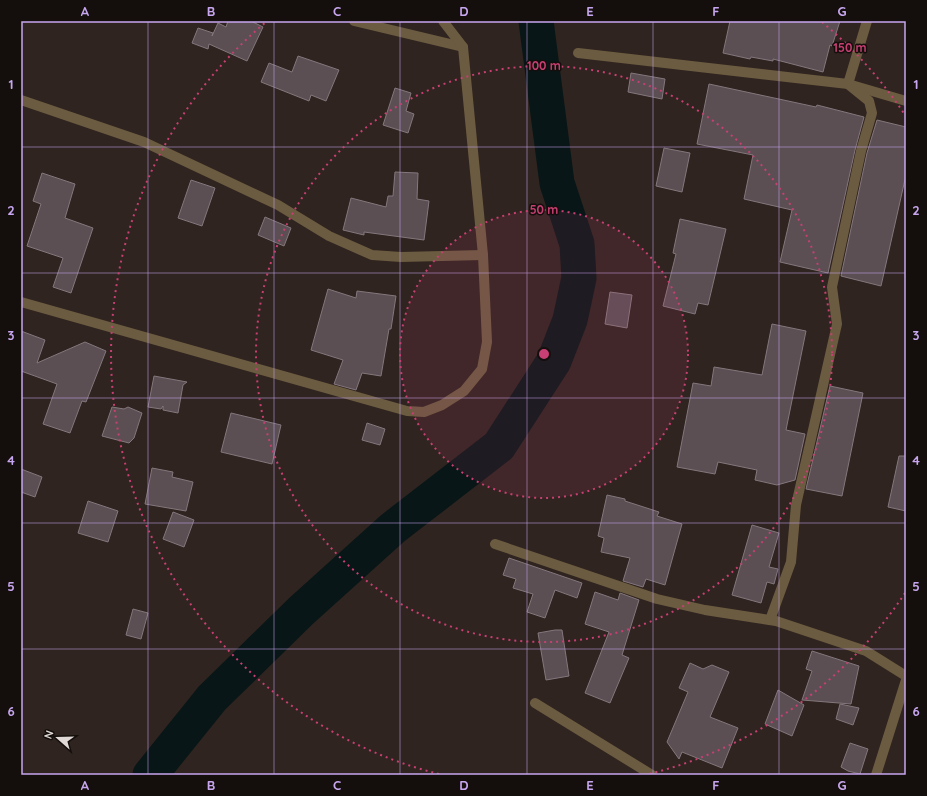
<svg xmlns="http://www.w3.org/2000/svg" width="927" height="796" viewBox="0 0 927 796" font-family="Quicksand,sans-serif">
<rect width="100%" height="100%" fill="#2f241f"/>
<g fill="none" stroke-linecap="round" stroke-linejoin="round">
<path stroke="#081617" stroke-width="35" d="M 150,775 L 212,698 L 301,611 L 393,528 L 499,446 L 554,361 L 570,320 L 579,278 L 577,244 L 557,183 L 536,21"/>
</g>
<g fill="#5b4f54" stroke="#84777d">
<path d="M 228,21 L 251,21 L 263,27 L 247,61 L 209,44 L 208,49 L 192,43 L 198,28 L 213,33 L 212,36 L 218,23 L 226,27 Z"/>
<path d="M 730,21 L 840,21 L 832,46 L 830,45 L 823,72 L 773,59 L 773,61 L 751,57 L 750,59 L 723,53 Z"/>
<path d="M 298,56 L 339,70 L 326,101 L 311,95 L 309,101 L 261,82 L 269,63 L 292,72 Z"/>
<path d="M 631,73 L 665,79 L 662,99 L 628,92 Z"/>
<path d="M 709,84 L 816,107 L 817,105 L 864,117 L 855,150 L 828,273 L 780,262 L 792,210 L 744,199 L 753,155 L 697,144 Z"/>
<path d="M 395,88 L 411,93 L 406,111 L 414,114 L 408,133 L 383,125 Z"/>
<path d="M 877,120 L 906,127 L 906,175 L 881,286 L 841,276 L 867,153 Z"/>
<path d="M 664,148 L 690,153 L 682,192 L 656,186 Z"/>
<path d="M 395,172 L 418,173 L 417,199 L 429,201 L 424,240 L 364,232 L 364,235 L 343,230 L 351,198 L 386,207 L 388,196 L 393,196 Z"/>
<path d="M 42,173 L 75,184 L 65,218 L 93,228 L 71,293 L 53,287 L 63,258 L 27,246 L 41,204 L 33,201 Z"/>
<path d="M 191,180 L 215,188 L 202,226 L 178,218 Z"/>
<path d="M 265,217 L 291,228 L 284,246 L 258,235 Z"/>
<path d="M 680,219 L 726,229 L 708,305 L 698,303 L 695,314 L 663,306 L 676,254 L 673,253 Z"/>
<path d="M 328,289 L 356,298 L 357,291 L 396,296 L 391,329 L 389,329 L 381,376 L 362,373 L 356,390 L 334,384 L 343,360 L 311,350 Z"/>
<path d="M 610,292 L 632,295 L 627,328 L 605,324 Z"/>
<path d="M 772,324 L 806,331 L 786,430 L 805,434 L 795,480 L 777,485 L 755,480 L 757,470 L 718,462 L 715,474 L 677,467 L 693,383 L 711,386 L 714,367 L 762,375 Z"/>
<path d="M 21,331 L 45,340 L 37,363 L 85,342 L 106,351 L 86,402 L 82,401 L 70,433 L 43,424 L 57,384 L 21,371 Z"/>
<path d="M 154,376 L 187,382 L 183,385 L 178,413 L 163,410 L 163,406 L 161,409 L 148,407 Z"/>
<path d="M 830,386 L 863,393 L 842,496 L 806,489 Z"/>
<path d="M 112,407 L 124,409 L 128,407 L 142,413 L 134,438 L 129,443 L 102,436 Z"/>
<path d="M 231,413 L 281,425 L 272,464 L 221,452 Z"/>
<path d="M 367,423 L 385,429 L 380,445 L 362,440 Z"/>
<path d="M 899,456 L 906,456 L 906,511 L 888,507 Z"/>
<path d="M 152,468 L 173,472 L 172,477 L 193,482 L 186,511 L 145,504 Z"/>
<path d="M 21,469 L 42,477 L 35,497 L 21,492 Z"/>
<path d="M 607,495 L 625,499 L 625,501 L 659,512 L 657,516 L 682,524 L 665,585 L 646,579 L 643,587 L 623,581 L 630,558 L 601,552 L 604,538 L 598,536 Z"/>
<path d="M 88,501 L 118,511 L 108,542 L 78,533 Z"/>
<path d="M 173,512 L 194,520 L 184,547 L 163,539 Z"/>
<path d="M 752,525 L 779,533 L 769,567 L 778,569 L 774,584 L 767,582 L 761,603 L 732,595 Z"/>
<path d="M 509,558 L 582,583 L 577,598 L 555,590 L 545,618 L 527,612 L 533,594 L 513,588 L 516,579 L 503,575 Z"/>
<path d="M 595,592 L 618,600 L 620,593 L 639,600 L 622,655 L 629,658 L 610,703 L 585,693 L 609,632 L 585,624 Z"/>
<path d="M 133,609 L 148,613 L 141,639 L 126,635 Z"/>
<path d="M 555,630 L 562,630 L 569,676 L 546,680 L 538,633 Z"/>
<path d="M 812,651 L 859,666 L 851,704 L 802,700 L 812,671 L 806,669 Z"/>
<path d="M 690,663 L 703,669 L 712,665 L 729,672 L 710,717 L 738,728 L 722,768 L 682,752 L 679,759 L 667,742 L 688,692 L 679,688 Z"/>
<path d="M 778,690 L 804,705 L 792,736 L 765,724 Z"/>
<path d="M 840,704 L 859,708 L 853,725 L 836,719 Z"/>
<path d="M 850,743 L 868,749 L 860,774 L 848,771 L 841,767 Z"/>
</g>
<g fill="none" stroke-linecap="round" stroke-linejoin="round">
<g stroke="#6b5b41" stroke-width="10">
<path d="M 354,21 L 463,47"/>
<path d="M 578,53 L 848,84 L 906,101"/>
<path d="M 21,100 L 144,142 L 278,205 L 329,236 L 372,255 L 401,257 L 483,255"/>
<path d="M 21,302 L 407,411 L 424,412 L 442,405 L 464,391 L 482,369 L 487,342 L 483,255 L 463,47 L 443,21"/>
<path d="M 495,544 L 657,599 L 705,610 L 776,621 L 866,651 L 906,676"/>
<path d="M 770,620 L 791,562 L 796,505 L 837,324 L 832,287 L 861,151 L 872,113 L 869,101 L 848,84 L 867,21"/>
<path d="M 535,703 L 652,775"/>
</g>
<path stroke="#6b5b41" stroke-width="10" d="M 876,775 L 906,680"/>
</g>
<path fill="none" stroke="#c7a6ef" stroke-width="1" stroke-opacity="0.55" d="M 148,21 L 148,775M 274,21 L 274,775M 400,21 L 400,775M 527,21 L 527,775M 653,21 L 653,775M 779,21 L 779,775M 21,147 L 906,147M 21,273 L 906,273M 21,398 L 906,398M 21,523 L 906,523M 21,649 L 906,649"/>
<circle cx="544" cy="354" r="144" fill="#c83f73" fill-opacity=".12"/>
<g fill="none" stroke="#c83f73" stroke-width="2" stroke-dasharray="2 4">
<circle cx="544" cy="354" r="144"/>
<circle cx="544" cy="354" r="288"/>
<path d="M905 593A433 433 0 0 1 649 774M439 774A433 433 0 0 1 266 22M822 22A433 433 0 0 1 905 115"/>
</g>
<circle cx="544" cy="354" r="6" fill="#c83f73" stroke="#140f0c" stroke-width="2"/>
<g font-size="12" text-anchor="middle" font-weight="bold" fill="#c83f73" stroke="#140f0c" stroke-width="3" stroke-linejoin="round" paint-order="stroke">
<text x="850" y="52">150 m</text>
<text x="544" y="70">100 m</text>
<text x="544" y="214">50 m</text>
</g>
<rect width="927" height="796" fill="none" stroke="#140f0c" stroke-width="44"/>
<g transform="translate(58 738) rotate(290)" stroke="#140f0c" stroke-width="3" paint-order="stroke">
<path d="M0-3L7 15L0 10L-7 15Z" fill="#e0d9d5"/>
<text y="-6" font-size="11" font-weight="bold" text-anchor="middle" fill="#e0d9d5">N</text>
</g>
<rect x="22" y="22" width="883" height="752" fill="none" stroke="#c7a6ef" stroke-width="1.5"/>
<g font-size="13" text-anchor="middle" font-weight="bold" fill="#c7a6ef">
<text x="85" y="16">A</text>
<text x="211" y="16">B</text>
<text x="337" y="16">C</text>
<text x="464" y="16">D</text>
<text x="590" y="16">E</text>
<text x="716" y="16">F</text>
<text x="842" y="16">G</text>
<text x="11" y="89">1</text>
<text x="916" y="89">1</text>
<text x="11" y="215">2</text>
<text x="916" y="215">2</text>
<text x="11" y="340">3</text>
<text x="916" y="340">3</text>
<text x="11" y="465">4</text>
<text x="916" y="465">4</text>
<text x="11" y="591">5</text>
<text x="916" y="591">5</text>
<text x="11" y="716">6</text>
<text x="916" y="716">6</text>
<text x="85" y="790">A</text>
<text x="211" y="790">B</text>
<text x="337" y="790">C</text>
<text x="464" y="790">D</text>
<text x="590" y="790">E</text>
<text x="716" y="790">F</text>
<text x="842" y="790">G</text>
</g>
</svg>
